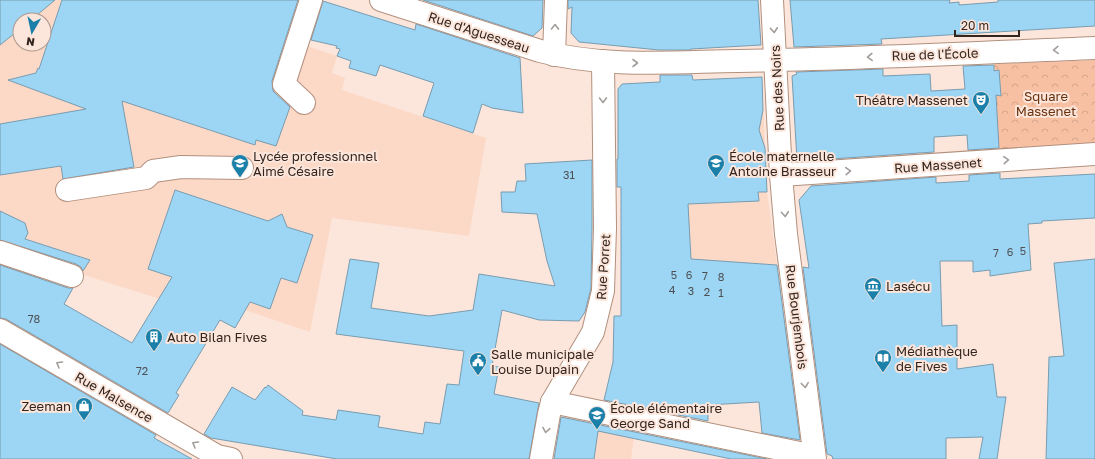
<svg xmlns="http://www.w3.org/2000/svg" width="1095" height="459" viewBox="0 0 1095 459" font-family="'Golos Text',sans-serif">
<defs>
<pattern id="park-crowns" width="20" height="18" patternUnits="userSpaceOnUse"><rect width="20" height="18" fill="#f8c0a3"/><path d="M2 6a3 3 0 1 1 6 0M12 15a3 3 0 1 1 6 0" fill="none" stroke="#d5a58c"/></pattern>
</defs>
<rect width="100%" height="100%" fill="#fce6db"/>
<g fill="#fcd8c6" fill-rule="evenodd">
<path d="M 0,0 L 168,0 L 337,56 L 332,73 L 345,78 L 342,90 L 486,138 L 469,236 L 332,218 L 310,332 L 245,310 L 235,328 L 204,313 L 81,274 L 89,260 L 0,231 ZM 20,20 L 44,20 L 44,44 L 20,44 Z"/>
<path d="M 762,77 L 767,192 L 777,265 L 687,259 L 661,82 Z"/>
<path d="M 564,408 L 636,423 L 631,459 L 555,459 Z"/>
</g>
<path fill="url(#park-crowns)" d="M 1095,60 L 1095,143 L 999,149 L 994,64 Z"/>
<g fill="#9dd5f4" stroke="#799cb0">
<path d="M 0,0 L 55,0 L 31,20 L 20,20 L 20,29 L 0,45 Z"/>
<path d="M 62,0 L 298,0 L 272,81 L 273,91 L 290,107 L 276,146 L 256,140 L 255,145 L 122,101 L 134,167 L 63,179 L 61,166 L 0,175 L 0,124 L 86,109 L 8,80 L 36,73 L 38,68 L 39,69 Z"/>
<path d="M 423,0 L 543,0 L 542,28 L 533,36 Z"/>
<path d="M 568,0 L 758,0 L 761,45 L 691,49 L 691,50 L 659,50 L 579,42 L 571,33 L 572,7 L 568,9 Z"/>
<path d="M 790,0 L 950,0 L 949,3 L 959,2 L 959,5 L 998,2 L 998,0 L 1095,0 L 1095,26 L 881,39 L 882,44 L 794,47 Z"/>
<path d="M 323,1 L 415,30 L 416,24 L 520,58 L 523,113 L 492,108 L 482,104 L 473,133 L 423,116 L 434,83 L 380,65 L 376,76 L 349,68 L 351,61 L 337,56 L 340,49 L 336,48 L 337,46 L 311,40 Z"/>
<path d="M 994,65 L 994,71 L 999,70 L 1001,96 L 996,95 L 999,148 L 968,150 L 967,135 L 934,137 L 934,152 L 831,159 L 832,158 L 797,160 L 792,76 L 797,74 L 796,72 L 883,69 L 883,76 L 930,74 L 931,91 L 965,89 L 963,66 Z"/>
<path d="M 660,75 L 692,75 L 693,80 L 762,77 L 763,110 L 759,130 L 765,148 L 767,192 L 758,192 L 759,201 L 688,204 L 691,259 L 777,265 L 800,440 L 762,433 L 759,402 L 708,405 L 708,421 L 604,400 L 613,362 L 614,316 L 621,316 L 621,187 L 617,187 L 617,159 L 618,159 L 618,89 L 622,84 L 660,82 Z"/>
<path d="M 592,160 L 592,228 L 591,288 L 585,312 L 579,321 L 539,320 L 502,310 L 492,366 L 499,367 L 494,394 L 539,403 L 529,459 L 337,459 L 211,438 L 204,434 L 232,387 L 255,400 L 265,387 L 266,388 L 268,385 L 303,411 L 302,415 L 336,420 L 338,410 L 380,416 L 378,427 L 423,434 L 425,422 L 440,424 L 447,384 L 459,385 L 464,351 L 336,334 L 350,259 L 379,263 L 371,308 L 429,316 L 473,310 L 479,274 L 555,286 L 547,261 L 537,214 L 502,212 L 501,192 L 515,192 L 517,181 L 526,181 L 525,164 Z"/>
<path d="M 1000,173 L 1000,179 L 1095,174 L 1095,218 L 1042,221 L 1042,223 L 1028,224 L 1031,270 L 990,276 L 990,270 L 973,272 L 973,261 L 940,261 L 942,326 L 957,325 L 957,369 L 993,364 L 997,397 L 1006,397 L 997,459 L 979,459 L 983,437 L 946,438 L 946,459 L 833,459 L 832,456 L 827,454 L 803,267 L 809,268 L 799,200 L 811,186 L 936,177 L 936,183 L 969,181 L 969,175 Z"/>
<path d="M 175,190 L 268,221 L 282,214 L 287,227 L 313,235 L 297,283 L 281,278 L 270,309 L 250,302 L 235,328 L 220,320 L 176,393 L 179,395 L 168,413 L 6,319 L 0,318 L 0,265 L 68,288 L 73,288 L 64,304 L 132,343 L 172,277 L 148,269 Z"/>
<path d="M 0,211 L 25,223 L 28,233 L 25,239 L 90,260 L 83,271 L 81,267 L 76,264 L 0,240 Z"/>
<path d="M 1095,259 L 1095,459 L 1046,459 L 1049,357 L 1064,356 L 1054,263 Z"/>
<path d="M 0,344 L 156,435 L 154,438 L 192,459 L 0,459 Z"/>
<path d="M 561,417 L 767,459 L 731,459 L 598,431 L 594,459 L 554,459 Z"/>
</g>
<g fill="none" stroke-linecap="round" stroke-linejoin="round">
<defs>
<g id="minor">
<path d="M 381,0 L 540,51 C 604,68 672,62 738,61 C 857,59 976,53 1095,48"/>
<path d="M 772,0 L 781,175 L 786,234 L 815,459"/>
<path d="M 554,55 L 556,0"/>
<path d="M 304,103 L 284,84 L 311,0"/>
<path d="M 781,175 L 1095,154"/>
<path d="M 67,190 L 146,178 L 153,171 L 181,167 L 242,168"/>
<path d="M 0,252 L 72,276"/>
<path d="M 0,330 L 217,456 L 231,459"/>
<path d="M 552,402 L 814,456"/>
<path d="M 541,459 L 549,414 L 552,402 L 593,332 L 603,291 L 605,228 L 603,61"/>
</g>
</defs>
<use href="#minor" stroke="#b2907e" stroke-width="24"/>
<use href="#minor" stroke="#fff" stroke-width="22"/>
</g>
<defs><path id="oneway-chevron" d="M-2-3.5L2.5 0L-2 3.5" fill="none" stroke-width="1.6" stroke-linecap="round" stroke-linejoin="round"/></defs>
<g stroke="#a39d9a">
<use href="#oneway-chevron" transform="translate(555 27) rotate(-89)"/>
<use href="#oneway-chevron" transform="translate(774 30) rotate(86)"/>
<use href="#oneway-chevron" transform="translate(1056 50) rotate(178)"/>
<use href="#oneway-chevron" transform="translate(870 57) rotate(178)"/>
<use href="#oneway-chevron" transform="translate(635 63)"/>
<use href="#oneway-chevron" transform="translate(603 100) rotate(89)"/>
<use href="#oneway-chevron" transform="translate(1006 160) rotate(-4)"/>
<use href="#oneway-chevron" transform="translate(848 171) rotate(-4)"/>
<use href="#oneway-chevron" transform="translate(785 214) rotate(85)"/>
<use href="#oneway-chevron" transform="translate(59 364) rotate(-150)"/>
<use href="#oneway-chevron" transform="translate(805 385) rotate(83)"/>
<use href="#oneway-chevron" transform="translate(546 430) rotate(99)"/>
<use href="#oneway-chevron" transform="translate(195 444) rotate(-150)"/>
</g>
<defs>
<symbol id="theatre-pin" viewBox="-11 -11 22 30"><path d="M0 17L-7.5 6A9.5 9.5 0 1 1 7.5 6Z" fill="#1a80aa" stroke="#fce6db"/><path d="M-5-5.5Q0-4 5-5.5V0Q5 5 0 6Q-5 5-5 0ZM-3.3-2.5H-1v1.5H-3.3ZM1-2.5H3.3v1.5H1ZM-2.8 1Q0 5.5 2.8 1Z" fill="#fff"/></symbol>
<symbol id="school-pin" viewBox="-11 -11 22 30"><path d="M0 17L-7.5 6A9.5 9.5 0 1 1 7.5 6Z" fill="#1a80aa" stroke="#fce6db"/><path d="M0-5L7-2L0 1L-7-2ZM-4 1L0 2.5L4 1V4Q0 6-4 4Z" fill="#fff"/></symbol>
<symbol id="museum-pin" viewBox="-11 -11 22 30"><path d="M0 17L-7.5 6A9.5 9.5 0 1 1 7.5 6Z" fill="#1a80aa" stroke="#fce6db"/><path d="M0-6L6-3V-2H-6V-3ZM-5-1h2V3h-2ZM-1-1h2V3h-2ZM3-1h2V3H3ZM-6 4H6V6H-6Z" fill="#fff"/></symbol>
<symbol id="building-pin" viewBox="-11 -11 22 30"><path d="M0 17L-7.5 6A9.5 9.5 0 1 1 7.5 6Z" fill="#1a80aa" stroke="#fce6db"/><path d="M-4-6H4V6H1V3H-1V6H-4ZM-2.5-4.3h1.7v1.8h-1.7ZM.8-4.3h1.7v1.8H.8ZM-2.5-1h1.7V.8h-1.7ZM.8-1h1.7V.8H.8Z" fill="#fff"/></symbol>
<symbol id="library-pin" viewBox="-11 -11 22 30"><path d="M0 17L-7.5 6A9.5 9.5 0 1 1 7.5 6Z" fill="#1a80aa" stroke="#fce6db"/><path d="M-6-4Q-3-5.5-.7-3.5V5Q-3 3-6 4ZM6-4Q3-5.5 .7-3.5V5Q3 3 6 4Z" fill="#fff"/></symbol>
<symbol id="civic-pin" viewBox="-11 -11 22 30"><path d="M0 17L-7.5 6A9.5 9.5 0 1 1 7.5 6Z" fill="#1a80aa" stroke="#fce6db"/><path d="M-.6-6.5H3V-4.5H.6V-3L4-1V1h2V6H-6V1h2V-1L-.6-3ZM-1.2 2.5V6h2.4V2.5Z" fill="#fff"/></symbol>
<symbol id="shop-pin" viewBox="-11 -11 22 30"><path d="M0 17L-7.5 6A9.5 9.5 0 1 1 7.5 6Z" fill="#1a80aa" stroke="#fce6db"/><path d="M-5-2.5h2.3a2.7 3.5 0 0 1 5.4 0H5L5.5 6h-11ZM-1.5-2.5h3a1.5 2.3 0 0 0-3 0Z" fill="#fff"/></symbol>
</defs>
<g fill-rule="evenodd">
<use href="#theatre-pin" x="971" y="90" width="20" height="27"/>
<use href="#school-pin" x="230" y="153" width="20" height="27"/>
<use href="#school-pin" x="706" y="153" width="20" height="27"/>
<use href="#museum-pin" x="863" y="276" width="20" height="27"/>
<use href="#building-pin" x="144" y="327" width="20" height="27"/>
<use href="#library-pin" x="873" y="348" width="20" height="27"/>
<use href="#civic-pin" x="468" y="351" width="20" height="27"/>
<use href="#shop-pin" x="74" y="396" width="20" height="27"/>
<use href="#school-pin" x="587" y="405" width="20" height="27"/>
</g>
<g text-anchor="middle" stroke-width="4" stroke-linejoin="round" paint-order="stroke">
<g font-size="11" fill="#4e5154">
<text x="569" y="179">31</text>
<text x="1023" y="255">5</text>
<text x="1010" y="256">6</text>
<text x="996" y="257">7</text>
<text x="674" y="279">5</text>
<text x="689" y="279">6</text>
<text x="705" y="280">7</text>
<text x="721" y="281">8</text>
<text x="672" y="294">4</text>
<text x="691" y="295">3</text>
<text x="707" y="296">2</text>
<text x="721" y="297">1</text>
<text x="34" y="323">78</text>
<text x="142" y="375">72</text>
</g>
<g font-size="13" fill="#33251e" stroke="#fce6db">
<text transform="translate(479 32) rotate(18)" y="5">Rue d'Aguesseau</text>
<text transform="translate(935 54) rotate(-2)" y="5">Rue de l'École</text>
<text transform="translate(777 88) rotate(-93)" y="5">Rue des Noirs</text>
<text transform="translate(938 165) rotate(-4)" y="5">Rue Massenet</text>
<text transform="translate(603 267) rotate(-86)" y="5">Rue Porret</text>
<text transform="translate(797 317) rotate(83)" y="5">Rue Bourjembois</text>
<text transform="translate(114 397) rotate(30)" y="5">Rue Malsence</text>
</g>
<g font-size="13" fill="#683210" stroke="#fce6db">
<text x="1046" y="101">Square<tspan x="1046" dy="15">Massenet</tspan></text>
</g>
<g font-size="13" fill="#33251e" stroke="#fce6db" text-anchor="start">
<text x="968" y="105" text-anchor="end">Théâtre Massenet</text>
<text x="253" y="161">Lycée professionnel<tspan x="253" dy="15">Aimé Césaire</tspan></text>
<text x="729" y="161">École maternelle<tspan x="729" dy="15">Antoine Brasseur</tspan></text>
<text x="886" y="291">Lasécu</text>
<text x="167" y="342">Auto Bilan Fives</text>
<text x="896" y="356">Médiathèque<tspan x="896" dy="15">de Fives</tspan></text>
<text x="491" y="359">Salle municipale<tspan x="491" dy="15">Louise Dupain</tspan></text>
<text x="71" y="411" text-anchor="end">Zeeman</text>
<text x="610" y="413">École élémentaire<tspan x="610" dy="15">George Sand</tspan></text>
</g>
</g>
<g transform="translate(32 32) rotate(189)"><circle r="19" fill="#fce6db" stroke="#ac998f"/>
<path d="M0-3L7 15L0 10L-7 15Z" fill="#1a80aa"/>
<text y="-6" font-size="11" font-weight="bold" text-anchor="middle" fill="#33251e">N</text>
</g>
<path d="M955 30v6h64v-6" fill="none" stroke="#33251e" stroke-width="2"/>
<text x="961" y="30" font-size="12" fill="#33251e" stroke="#fce6db" stroke-width="3" paint-order="stroke">20 m</text>
</svg>
